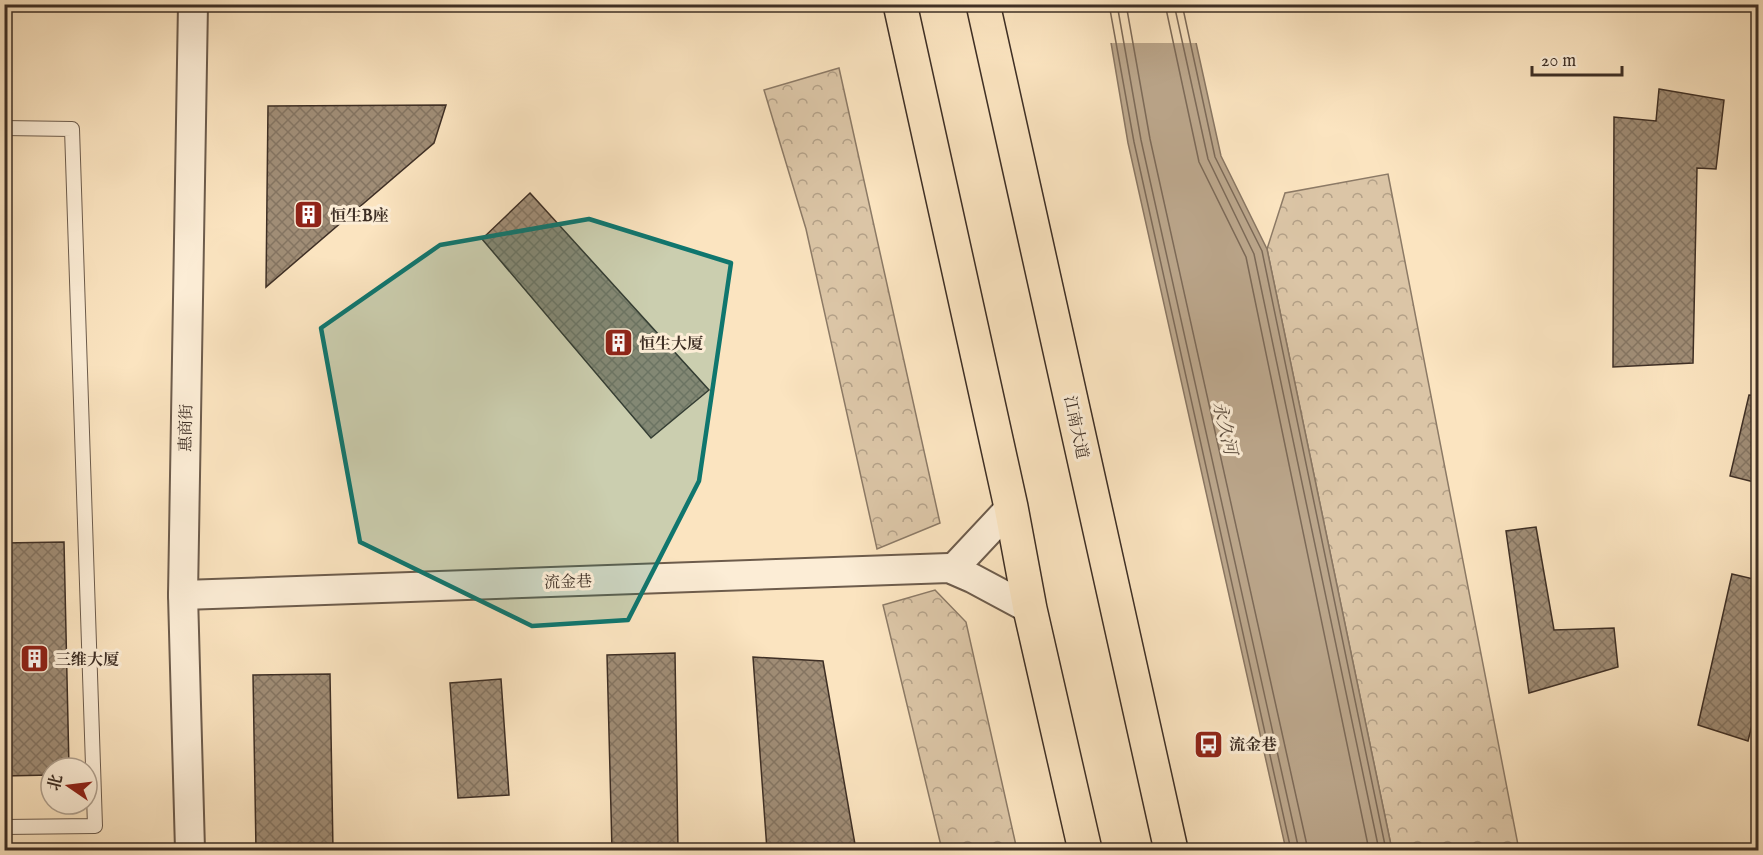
<svg xmlns="http://www.w3.org/2000/svg" width="1763" height="855" viewBox="0 0 1763 855" font-family="'IM FELL English','Noto Serif SC',serif">
<defs>
<pattern id="forest-crowns" width="20" height="18" patternUnits="userSpaceOnUse" patternTransform="scale(1.5)"><rect width="20" height="18" fill="#dbc5a6"/><path d="M2 6a3 3 0 1 1 6 0M12 15a3 3 0 1 1 6 0" fill="none" stroke="#b3a087"/></pattern>
<pattern id="building-cross-hatch" width="8" height="8" patternUnits="userSpaceOnUse" patternTransform="scale(1.5)"><rect width="8" height="8" fill="#a08d76"/><path d="M0 0l8 8M0 8l8-8" fill="none" stroke="#847461"/></pattern>
</defs>
<rect width="100%" height="100%" fill="#fbe4c0"/>
<filter id="stains"><feTurbulence type="fractalNoise" baseFrequency=".00333" numOctaves="4"/><feColorMatrix values="0 0 0 0 .2 0 0 0 0 .09 0 0 0 0 .02 0 0 0 .5 -.17"/></filter>
<radialGradient id="worn" r=".72"><stop offset=".6" stop-color="#630" stop-opacity="0"/><stop offset="1" stop-color="#630" stop-opacity=".3"/></radialGradient>
<g fill="url(#forest-crowns)" stroke="#8c7a66" stroke-width="1.5">
<path d="M 839,68 L 940,523 L 877,549 L 806,229 L 764,90 Z"/>
<path d="M 1388,174 L 1519,850 L 1392,850 L 1267,249 L 1285,193 Z"/>
<path d="M 935,590 L 966,622 L 1017,850 L 942,850 L 883,605 Z"/>
</g>
<path fill="#bba68b" stroke="#897662" stroke-width="1.5" d="M 1189,11 L 1221,156 L 1267,249 L 1392,850 L 1286,850 L 1128,143 L 1107,19 Z"/>
<path fill="#fbe4c0" d="M 1100,4 L 1190,4 L 1199,43 L 1108,43 Z"/>
<g fill="none" stroke-linecap="round" stroke-linejoin="round">
<g stroke="#7c6a58" stroke-width="1.5">
<path d="M 1109,4 L 1134,142 L 1291,850"/>
<path d="M 1117,4 L 1141,140 L 1299,850"/>
<path d="M 1126,4 L 1150,139 L 1308,850"/>
<path d="M 1165,4 L 1199,162 L 1246,257 L 1369,850"/>
<path d="M 1174,4 L 1208,159 L 1254,254 L 1379,850"/>
<path d="M 1182,4 L 1215,157 L 1262,251 L 1386,850"/>
</g>
</g>
<g fill="url(#building-cross-hatch)" stroke="#3e2f25" stroke-width="1.5">
<path d="M 1659,89 L 1724,100 L 1716,169 L 1697,168 L 1693,363 L 1613,367 L 1614,117 L 1656,121 Z"/>
<path d="M 446,105 L 434,143 L 266,287 L 268,106 Z"/>
<path d="M 530,193 L 709,390 L 651,438 L 482,239 Z"/>
<path d="M 1749,395 L 1758,396 L 1758,483 L 1730,476 Z"/>
<path d="M 1536,527 L 1554,630 L 1614,628 L 1618,667 L 1529,693 L 1506,531 Z"/>
<path d="M 64,542 L 69,768 L 51,768 L 51,775 L 4,776 L 4,543 Z"/>
<path d="M 1732,574 L 1758,580 L 1758,701 L 1748,741 L 1698,725 Z"/>
<path d="M 675,653 L 678,850 L 612,850 L 607,655 Z"/>
<path d="M 753,657 L 823,661 L 856,850 L 767,850 Z"/>
<path d="M 330,674 L 333,850 L 256,850 L 253,675 Z"/>
<path d="M 501,679 L 509,795 L 458,798 L 450,683 Z"/>
</g>
<g fill="none" stroke-linecap="round" stroke-linejoin="round">
<defs>
<path id="lane" d="M 4,128 L 72,129 L 95,826 L 4,827"/>
<g id="street">
<path d="M 953,569 L 1011,507"/>
<path d="M 183,595 L 949,568 L 972,578 L 1030,609"/>
<path d="M 190,850 L 183,595 L 193,4"/>
</g>
<g id="primary">
<path d="M 900,4 L 1011,507 L 1030,609 L 1085,850"/>
<path d="M 983,4 L 1171,850"/>
</g>
</defs>
<use href="#lane" stroke="#6d5c4c" stroke-width="16"/>
<use href="#street" stroke="#6d5c4c" stroke-width="32"/>
<use href="#primary" stroke="#3e2f25" stroke-width="36"/>
<use href="#lane" stroke="#fcedd6" stroke-width="14"/>
<use href="#street" stroke="#fcedd6" stroke-width="28"/>
<use href="#primary" stroke="#fbe4c0" stroke-width="33"/>
</g>
<path fill="#0f766e" fill-opacity="0.2" stroke="#0f766e" stroke-width="4.5" stroke-linejoin="round" d="M 589,219 L 731,263 L 699,481 L 628,620 L 532,626 L 360,542 L 321,328 L 440,245 Z"/>
<defs>
<symbol id="building-square" viewBox="-11 -11 22 22"><rect x="-9" y="-9" width="18" height="18" rx="4" fill="#8f2418" stroke="#fcedd6"/><path d="M-4-6H4V6H1V3H-1V6H-4ZM-2.5-4.3h1.7v1.8h-1.7ZM.8-4.3h1.7v1.8H.8ZM-2.5-1h1.7V.8h-1.7ZM.8-1h1.7V.8H.8Z" fill="#fff"/></symbol>
<symbol id="bus-square" viewBox="-11 -11 22 22"><rect x="-9" y="-9" width="18" height="18" rx="4" fill="#8f2418" stroke="#fcedd6"/><path d="M-5-6H5V4H4V6H2V4H-2V6H-4V4H-5ZM-3.5-4V0h7V-4ZM-3.5 1.2v1.5H-2V1.2ZM2 1.2v1.5H3.5V1.2Z" fill="#fff"/></symbol>
</defs>
<g fill-rule="evenodd">
<use href="#building-square" x="292" y="198" width="33" height="33"/>
<use href="#building-square" x="602" y="326" width="33" height="33"/>
<use href="#building-square" x="18" y="642" width="33" height="33"/>
<use href="#bus-square" x="1192" y="728" width="33" height="33"/>
</g>
<g text-anchor="middle" stroke-width="6" stroke-linejoin="round" paint-order="stroke">
<g font-size="16" font-weight="bold" fill="#3e2f25" stroke="#fcedd6" text-anchor="start">
<text x="330" y="221">恒生B座</text>
<text x="639" y="349">恒生大厦</text>
<text x="55" y="665">三维大厦</text>
<text x="1229" y="750">流金巷</text>
</g>
<g font-size="16" fill="#3e2f25" stroke="#fcedd6">
<text transform="translate(1077 427) rotate(78)" y="6">江南大道</text>
<text transform="translate(185 428) rotate(-89)" y="6">惠商街</text>
<text transform="translate(568 581) rotate(-2)" y="6">流金巷</text>
</g>
<g font-size="18" font-style="italic" fill="#5d4d3e" stroke="#fcedd6">
<text transform="translate(1225 428) rotate(77)" y="6">永久河</text>
</g>
</g>
<rect width="1763" height="855" fill="none" stroke="#fbe4c0" stroke-width="24"/>
<rect x="6" y="6" width="1751" height="843" fill="none" stroke="#3e2f25" stroke-width="3"/>
<rect x="12" y="12" width="1739" height="831" fill="none" stroke="#3e2f25" stroke-width="1.5"/>
<g transform="translate(69 786) rotate(284)"><circle r="28" fill="#fcedd6" stroke="#b0a18f" stroke-width="1.5"/>
<path d="M0-4.5L10 22L0 15L-10 22Z" fill="#8f2418"/>
<text y="-9" font-size="16" font-weight="bold" text-anchor="middle" fill="#3e2f25">北</text>
</g>
<path d="M1532 66v9h90v-9" fill="none" stroke="#3e2f25" stroke-width="3"/>
<text x="1541" y="66" font-size="18" fill="#3e2f25" stroke="#fcedd6" stroke-width="4.5" paint-order="stroke">20 m</text>
<rect width="100%" height="100%" filter="url(#stains)"/>
<rect width="100%" height="100%" fill="url(#worn)"/>
</svg>
